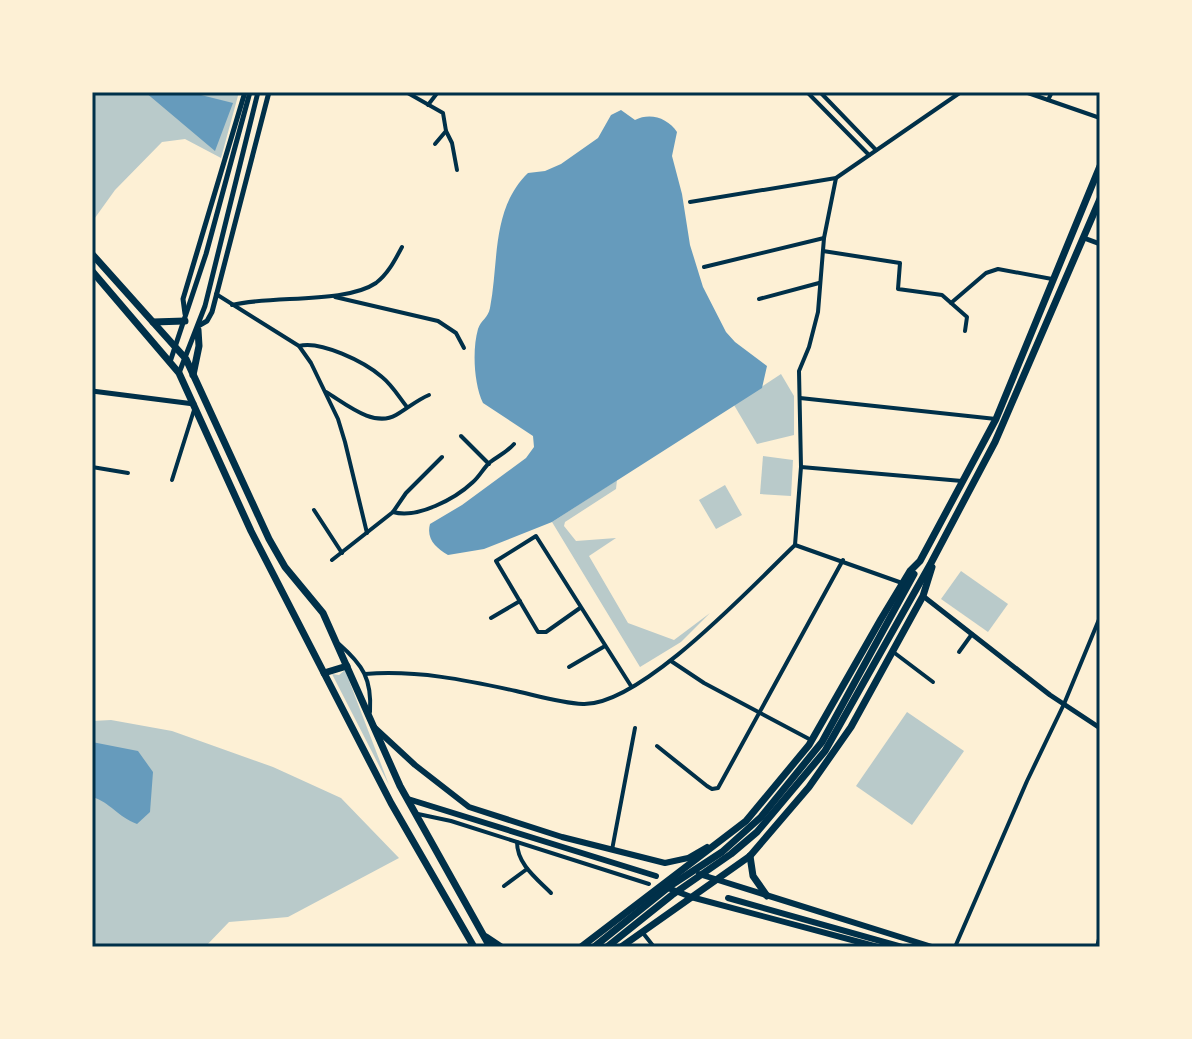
<svg xmlns="http://www.w3.org/2000/svg" width="1192" height="1039" viewBox="0 0 1192 1039" font-family="'Nunito Sans',sans-serif">
<rect width="100%" height="100%" fill="#fdf0d5"/>
<g fill="#b9caca">
<path d="M 92,92 L 239,92 L 221,158 L 185,139 L 162,142 L 115,190 L 92,222 Z"/>
<path d="M 781,374 L 794,396 L 794,435 L 757,444 L 734,405 Z"/>
<path d="M 763,456 L 793,460 L 791,496 L 760,494 Z"/>
<path d="M 617,480 L 616,489 L 565,522 L 564,526 L 576,541 L 616,538 L 589,556 L 628,623 L 674,640 L 710,613 L 681,642 L 640,667 L 552,522 Z"/>
<path d="M 725,485 L 742,515 L 716,529 L 699,500 Z"/>
<path d="M 961,571 L 1008,604 L 988,632 L 941,599 Z"/>
<path d="M 345,670 L 389,785 L 332,674 L 339,675 Z"/>
<path d="M 907,712 L 964,751 L 912,825 L 856,786 Z"/>
<path d="M 111,720 L 172,731 L 273,767 L 341,798 L 399,858 L 288,917 L 229,922 L 205,947 L 92,947 L 92,721 Z"/>
</g>
<g fill="#669bbc">
<path d="M 145,92 L 189,92 L 233,103 L 215,151 Z"/>
<path d="M 621,110 L 635,120 C 650,112 668,118 677,132 L 672,156 L 682,194 L 690,245 L 703,287 L 726,332 L 735,342 L 767,366 L 762,388 L 552,522 L 484,549 L 448,555 C 436,548 426,539 430,524 L 462,505 L 526,458 L 534,447 L 533,436 L 483,403 C 474,384 472,350 478,329 C 481,320 488,318 490,308 C 499,262 491,209 528,173 L 545,171 L 561,164 L 598,138 L 611,115 Z"/>
<path d="M 92,742 L 138,751 L 153,772 L 150,812 L 137,824 C 118,817 110,802 92,797 Z"/>
</g>
<g fill="none" stroke-linecap="round" stroke-linejoin="round">
<g stroke="#003049" stroke-width="4">
<path d="M 406,92 L 443,113 L 446,131 L 435,144"/>
<path d="M 807,92 L 869,155"/>
<path d="M 820,92 L 876,150"/>
<path d="M 1025,92 L 1100,118"/>
<path d="M 1048,100 L 1052,92"/>
<path d="M 428,105 L 438,92"/>
<path d="M 446,131 L 452,143 L 457,170"/>
<path d="M 690,202 L 836,178 L 961,92"/>
<path d="M 823,251 L 900,263 L 898,289 L 942,295 L 967,317 L 965,331"/>
<path d="M 704,267 L 824,238"/>
<path d="M 216,294 L 299,346 L 311,363 L 338,419 L 345,442 L 367,533"/>
<path d="M 335,297 L 438,321 L 456,333 L 464,348"/>
<path d="M 759,299 L 819,283"/>
<path d="M 951,303 L 986,273 L 998,269 L 1052,279"/>
<path d="M 232,305 C 272,295 345,304 376,283 C 388,274 395,260 402,247"/>
<path d="M 299,346 C 320,340 365,362 382,377 C 392,385 399,397 407,407"/>
<path d="M 326,392 C 345,403 373,428 396,415 C 408,408 417,400 429,395"/>
<path d="M 800,398 L 996,419"/>
<path d="M 461,436 L 489,464"/>
<path d="M 92,467 L 128,473"/>
<path d="M 801,467 L 962,481"/>
<path d="M 172,480 L 194,410"/>
<path d="M 314,510 L 342,553"/>
<path d="M 393,512 C 417,519 455,499 473,482 C 479,477 483,469 489,463 C 498,456 506,453 514,444"/>
<path d="M 795,545 L 902,583"/>
<path d="M 332,560 L 393,512 L 406,493 L 442,457"/>
<path d="M 580,608 L 546,632 L 538,632 L 496,561 L 536,536 L 631,686"/>
<path d="M 491,618 L 520,601"/>
<path d="M 339,644 C 363,665 372,679 370,712"/>
<path d="M 892,651 L 933,682"/>
<path d="M 959,652 L 972,634"/>
<path d="M 671,661 L 704,683 L 811,740"/>
<path d="M 569,667 L 605,646"/>
<path d="M 365,674 C 417,670 466,680 516,691 C 538,696 561,703 583,704 C 641,706 753,585 795,545 L 801,467 L 799,371 L 809,347 L 818,312 L 824,238 L 836,178"/>
<path d="M 657,746 L 707,786 L 712,789 L 718,788 L 843,560"/>
<path d="M 418,814 L 451,821 L 649,884"/>
<path d="M 517,842 C 517,864 536,878 551,893"/>
<path d="M 612,850 L 635,728"/>
<path d="M 504,886 L 527,869"/>
<path d="M 643,933 L 654,947"/>
<path d="M 955,947 L 1027,781 L 1064,704 L 1100,617"/>
<path d="M 1097,947 L 1100,935"/>
</g>
<g stroke="#003049" stroke-width="5">
<path d="M 1084,238 L 1100,244"/>
<path d="M 185,314 L 183,299 L 245,92"/>
<path d="M 200,325 L 207,321 L 212,312 L 269,92"/>
<path d="M 170,362 L 206,254 L 250,92"/>
<path d="M 179,373 L 205,306 L 258,92"/>
<path d="M 92,391 L 194,404"/>
<path d="M 923,596 L 1050,695 L 1100,728"/>
</g>
<g stroke="#003049" stroke-width="6">
<path d="M 375,728 L 415,765 L 469,807 L 562,837 L 665,863 L 688,858 L 707,847"/>
<path d="M 408,799 L 656,876"/>
<path d="M 699,874 L 932,947"/>
<path d="M 663,886 L 691,897 L 878,947"/>
<path d="M 728,898 L 902,947"/>
</g>
<g stroke="#003049" stroke-width="7">
<path d="M 92,254 L 186,359 L 269,539 L 285,567 L 323,613 L 400,786 L 490,947"/>
<path d="M 92,271 L 179,373 L 251,531 L 324,673 L 391,803 L 474,947"/>
<path d="M 153,322 L 185,321"/>
<path d="M 193,375 L 199,346 L 198,330"/>
<path d="M 324,673 L 347,666"/>
<path d="M 750,856 L 753,876 L 767,896"/>
<path d="M 486,937 L 501,947"/>
<path d="M 581,947 L 746,821 L 809,745 L 881,619 L 910,571 L 920,561 L 996,419 L 1100,166"/>
<path d="M 594,947 L 670,886 L 722,852 L 761,817 L 822,742 L 914,574"/>
<path d="M 607,947 L 672,895 L 731,854 L 757,832 L 825,751 L 931,563 L 995,442 L 1100,199"/>
<path d="M 621,947 L 750,856 L 809,787 L 851,727 L 923,596 L 932,567"/>
</g>
</g>
<rect width="1192" height="1039" fill="none" stroke="#fdf0d5" stroke-width="188"/>
<rect x="94" y="94" width="1004" height="851" fill="none" stroke="#003049" stroke-width="3"/>
</svg>
